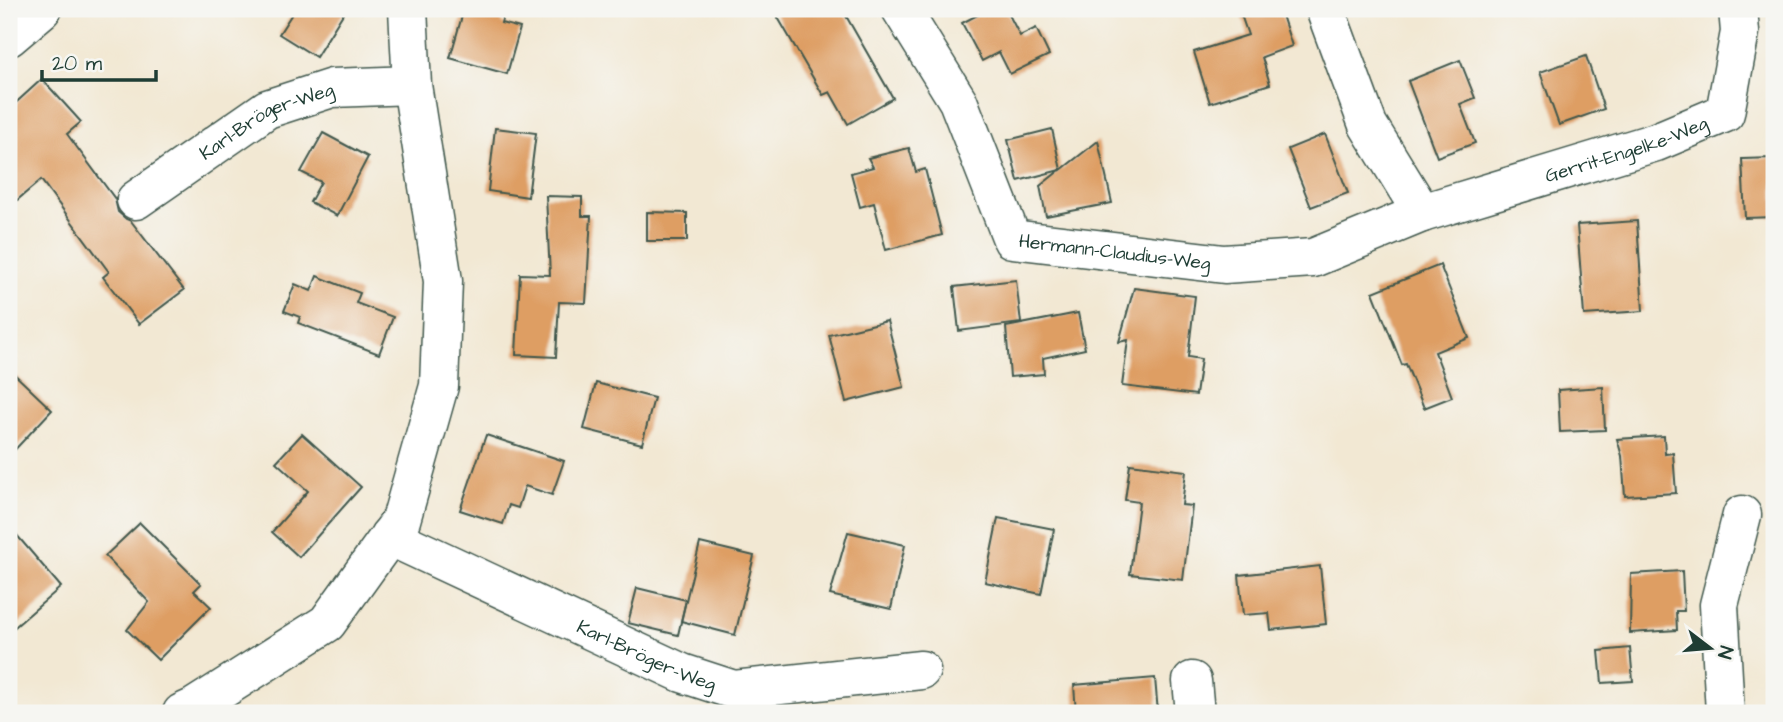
<svg xmlns="http://www.w3.org/2000/svg" width="1783" height="722" viewBox="0 0 1783 722" font-family="'Architects Daughter',sans-serif">
<rect width="100%" height="100%" fill="#f6f6f2"/>
<filter id="ink" filterUnits="userSpaceOnUse"><feTurbulence type="fractalNoise" baseFrequency=".0143" numOctaves="2"/><feDisplacementMap in="SourceGraphic" scale="14" xChannelSelector="R" yChannelSelector="G"/><feConvolveMatrix kernelMatrix="1 2 1 2 8 2 1 2 1" color-interpolation-filters="sRGB"/></filter>
<filter id="wash" filterUnits="userSpaceOnUse"><feTurbulence type="fractalNoise" baseFrequency=".00686" numOctaves="4" result="noise"/><feDisplacementMap in="SourceGraphic" scale="28" xChannelSelector="R" yChannelSelector="G"/><feGaussianBlur stdDeviation="1.57" result="paint"/><feColorMatrix in="noise" values="0 0 0 0 0 0 0 0 0 0 0 0 0 0 0 0 0 1.4 0 .05"/><feComposite in="paint" operator="in"/></filter>
<g filter="url(#wash)">
<rect width="100%" height="100%" fill="#f2e8d3"/>
<g id="blocks">
<g fill="#de9e64">
<path d="M 295,9 L 346,9 L 316,57 L 279,34 Z"/>
<path d="M 464,9 L 505,9 L 501,23 L 520,28 L 507,74 L 450,58 Z"/>
<path d="M 773,9 L 842,9 L 893,98 L 848,124 L 830,92 L 823,95 Z"/>
<path d="M 989,9 L 1006,9 L 1020,36 L 1036,28 L 1049,55 L 1010,74 L 999,52 L 982,61 L 962,23 Z"/>
<path d="M 1239,9 L 1280,9 L 1292,46 L 1262,57 L 1270,84 L 1210,103 L 1194,52 L 1248,35 Z"/>
<path d="M 1586,56 L 1604,109 L 1559,125 L 1540,72 Z"/>
<path d="M 1460,60 L 1475,98 L 1460,104 L 1475,143 L 1437,157 L 1408,81 Z"/>
<path d="M 42,79 L 81,122 L 67,134 L 115,199 L 118,212 L 126,219 L 131,221 L 184,290 L 139,324 L 103,277 L 109,272 L 41,180 L 9,207 L 9,109 Z"/>
<path d="M 495,128 L 536,133 L 528,197 L 488,191 Z"/>
<path d="M 1052,129 L 1061,170 L 1098,141 L 1112,203 L 1046,216 L 1040,186 L 1060,170 L 1018,181 L 1008,140 Z"/>
<path d="M 323,133 L 368,157 L 337,216 L 310,202 L 321,182 L 301,172 Z"/>
<path d="M 1325,134 L 1348,193 L 1311,207 L 1288,149 Z"/>
<path d="M 909,148 L 916,172 L 925,169 L 942,235 L 886,250 L 874,203 L 860,207 L 851,173 L 873,167 L 868,158 Z"/>
<path d="M 1774,158 L 1774,217 L 1745,218 L 1742,159 Z"/>
<path d="M 546,196 L 582,197 L 582,216 L 591,216 L 586,303 L 559,302 L 556,357 L 516,355 L 520,274 L 550,275 Z"/>
<path d="M 647,212 L 687,213 L 687,241 L 647,241 Z"/>
<path d="M 1637,221 L 1643,311 L 1584,315 L 1577,225 Z"/>
<path d="M 1440,265 L 1469,338 L 1435,352 L 1452,397 L 1424,408 L 1406,364 L 1402,365 L 1373,292 Z"/>
<path d="M 317,276 L 360,293 L 356,303 L 393,317 L 379,354 L 298,323 L 300,317 L 284,311 L 295,284 L 311,291 Z"/>
<path d="M 1016,280 L 1021,323 L 959,331 L 954,287 Z"/>
<path d="M 1134,288 L 1195,296 L 1188,357 L 1201,359 L 1196,395 L 1122,386 L 1128,340 L 1119,342 Z"/>
<path d="M 1078,313 L 1085,349 L 1043,358 L 1044,374 L 1010,377 L 1006,327 Z"/>
<path d="M 887,321 L 904,387 L 846,402 L 829,335 Z"/>
<path d="M 9,369 L 52,410 L 9,456 Z"/>
<path d="M 596,383 L 654,398 L 642,444 L 584,429 Z"/>
<path d="M 1603,387 L 1605,430 L 1560,432 L 1558,390 Z"/>
<path d="M 302,434 L 361,487 L 299,557 L 272,532 L 308,491 L 276,462 Z"/>
<path d="M 486,435 L 564,461 L 552,495 L 525,486 L 518,508 L 509,505 L 503,524 L 460,510 Z"/>
<path d="M 1664,436 L 1665,454 L 1673,453 L 1676,493 L 1625,496 L 1622,456 L 1617,439 Z"/>
<path d="M 1130,464 L 1186,471 L 1182,505 L 1192,506 L 1183,580 L 1130,574 L 1139,502 L 1125,500 Z"/>
<path d="M 998,518 L 1054,529 L 1041,594 L 985,582 Z"/>
<path d="M 140,523 L 201,584 L 194,591 L 211,607 L 158,660 L 127,630 L 149,602 L 105,556 Z"/>
<path d="M 9,526 L 61,587 L 9,632 Z"/>
<path d="M 848,532 L 905,545 L 891,609 L 830,595 Z"/>
<path d="M 700,543 L 754,556 L 735,635 L 681,621 Z"/>
<path d="M 1320,566 L 1326,624 L 1271,630 L 1269,613 L 1243,615 L 1239,575 Z"/>
<path d="M 1682,571 L 1684,611 L 1676,611 L 1677,630 L 1630,633 L 1631,574 Z"/>
<path d="M 637,588 L 686,600 L 678,635 L 628,623 Z"/>
<path d="M 1630,648 L 1633,681 L 1602,683 L 1599,651 Z"/>
<path d="M 1155,678 L 1158,713 L 1076,713 L 1074,685 Z"/>
</g>
</g>
</g>
<g filter="url(#ink)">
<use href="#blocks" fill-opacity="0" stroke="#3f574c" stroke-width="2"/>
<g fill="none" stroke-linecap="round" stroke-linejoin="round">
<defs>
<g id="minor">
<path id="s1" d="M 901,9 L 958,101 L 1012,239 L 1224,264 L 1313,258 L 1422,213 L 1656,142 L 1725,113 L 1740,32 L 1738,9"/>
<path d="M 1325,9 L 1368,125 L 1422,213"/>
<path d="M 9,37 L 42,9"/>
<path id="s2" d="M 136,200 L 267,109 L 332,88 L 412,85"/>
<path id="s3" d="M 389,536 L 682,673 L 734,690 L 921,670"/>
<path d="M 1192,681 L 1195,713"/>
<path d="M 182,713 L 193,708 L 327,623 L 401,520 L 439,386 L 443,281 L 412,85 L 408,9"/>
<path d="M 1725,713 L 1719,605 L 1742,515"/>
</g>
</defs>
<use href="#minor" stroke="#3f574c" stroke-width="41"/>
<use href="#minor" stroke="#fff" stroke-width="38"/>
</g>
</g>
<g text-anchor="middle" stroke-width="7" stroke-linejoin="round" paint-order="stroke">
<g font-size="19" fill="#1f3d34" stroke="#f6f6f2">
<text dy="7" stroke="none"><textPath href="#s2" startOffset="154">Karl-Bröger-Weg</textPath></text>
<text dy="7" stroke="none"><textPath href="#s1" startOffset="891">Gerrit-Engelke-Weg</textPath></text>
<text dy="7" stroke="none"><textPath href="#s1" startOffset="360">Hermann-Claudius-Weg</textPath></text>
<text dy="7" stroke="none"><textPath href="#s3" startOffset="284">Karl-Bröger-Weg</textPath></text>
</g>
</g>
<rect width="1783" height="722" fill="none" stroke="#f6f6f2" stroke-width="35"/>
<g transform="translate(1710 648) rotate(106)" stroke="#f6f6f2" stroke-width="5" paint-order="stroke">
<path d="M0-5L12 26L0 18L-12 26Z" fill="#1f3d34"/>
<text y="-10" font-size="19" font-weight="bold" text-anchor="middle" fill="#1f3d34">N</text>
</g>
<path d="M42 70v10h114v-10" fill="none" stroke="#1f3d34" stroke-width="3.5"/>
<text x="52" y="70" font-size="21" fill="#1f3d34" stroke="#f6f6f2" stroke-width="5" paint-order="stroke">20 m</text>
</svg>
